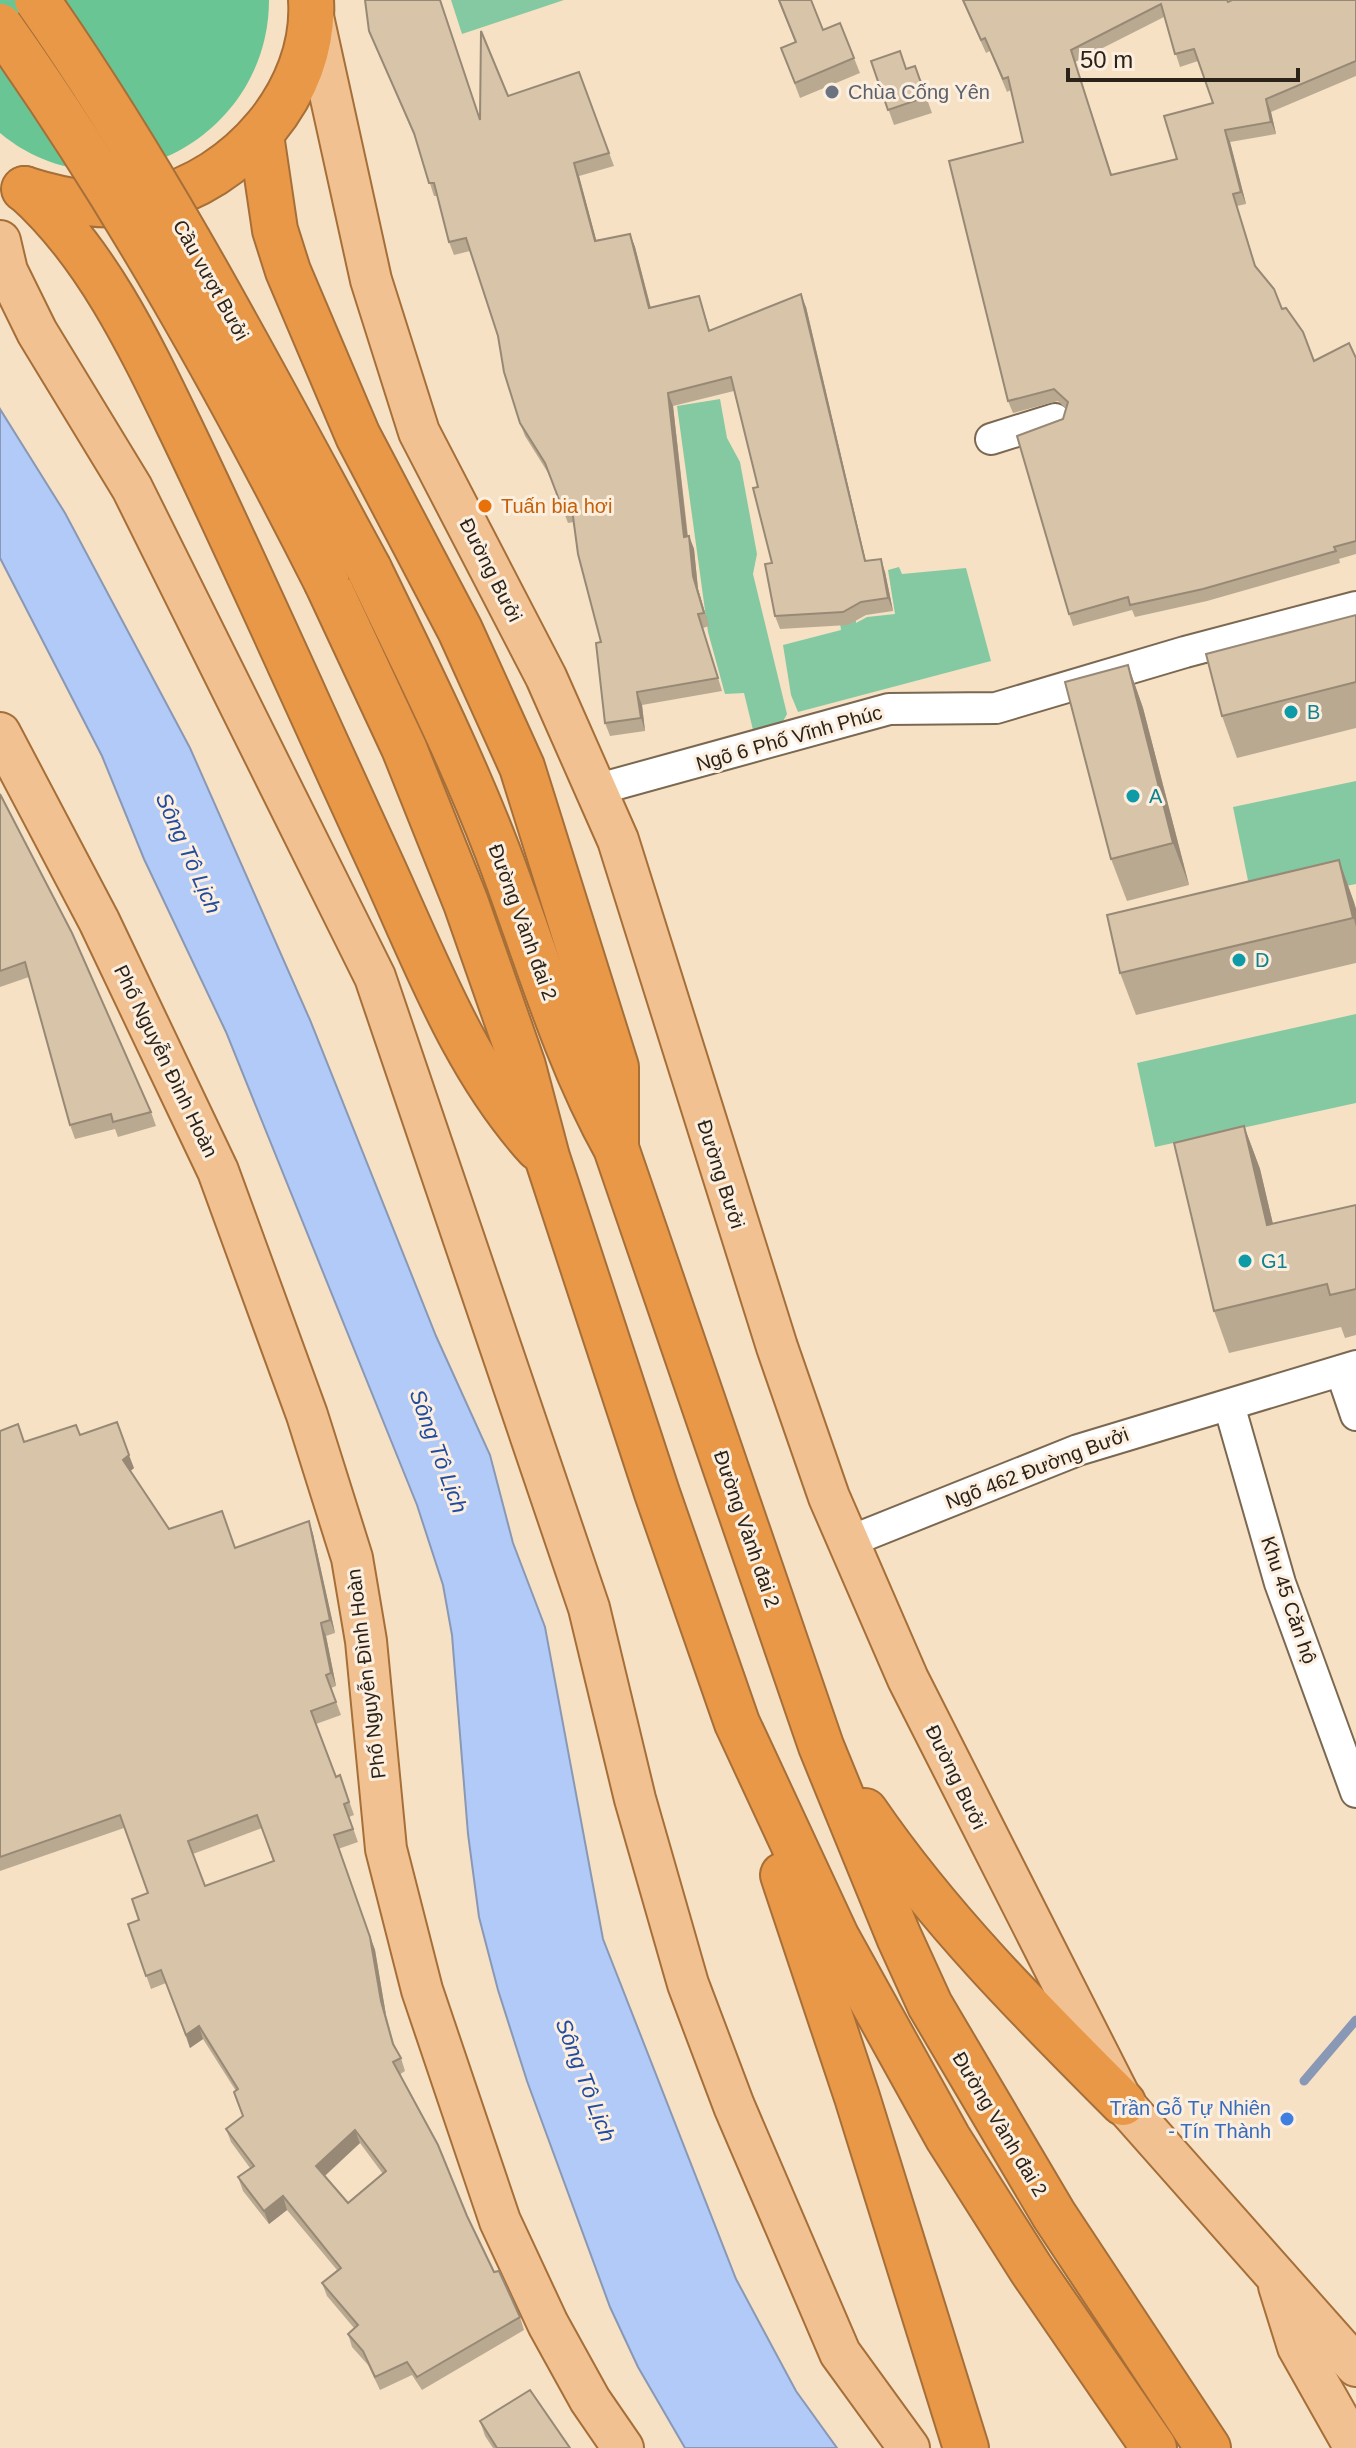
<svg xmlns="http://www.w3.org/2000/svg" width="1356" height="2448" viewBox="0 0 1356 2448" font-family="Helvetica,sans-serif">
<rect width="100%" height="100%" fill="#f6e1c5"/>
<g fill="#85c9a2">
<path d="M 451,0 L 564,0 L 462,34 Z"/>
<path d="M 720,399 L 727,438 L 740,462 L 757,554 L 753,574 L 787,714 L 781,725 L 754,734 L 744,693 L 725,694 L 708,632 L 677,406 Z"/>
<path d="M 899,567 L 902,574 L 966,568 L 991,661 L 798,712 L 791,695 L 783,645 L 841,630 L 837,602 L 856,599 L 856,623 L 867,617 L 895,614 L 888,570 Z"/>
<path d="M 1356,781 L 1356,884 L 1253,905 L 1233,807 Z"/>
<path d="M 1356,1014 L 1356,1103 L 1155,1147 L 1137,1063 Z"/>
</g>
<path fill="#69c694" d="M 0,0 L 269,0 C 269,138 109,224 0,133 Z"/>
<path fill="#b1caf7" stroke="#8998b4" stroke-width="2" d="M 0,409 L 65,513 L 190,748 L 310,1020 L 436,1336 L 490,1455 L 513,1543 L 545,1627 L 603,1939 L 736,2279 L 796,2391 L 837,2448 L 685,2448 L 638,2367 L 610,2307 L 527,2081 L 498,1990 L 479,1917 L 468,1834 L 452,1635 L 443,1585 L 417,1505 L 226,1032 L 144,859 L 102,756 L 0,558 Z"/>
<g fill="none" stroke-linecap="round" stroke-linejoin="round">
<path stroke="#8998b4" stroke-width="9" d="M 1304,2081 L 1356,2020"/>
<defs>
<g id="minor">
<path d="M 991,439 L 1055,419"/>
<path d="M 595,790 L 889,709 L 996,708 L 1185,652 L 1356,607"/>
<path d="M 1341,1371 L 1356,1415"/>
<path d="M 1229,1405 L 1280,1583 L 1356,1792"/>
<path d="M 848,1542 L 1078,1450 L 1356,1366"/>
</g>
<g id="major">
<path d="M 312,12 L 371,280 L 419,432 L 546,677 L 618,840 L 777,1347 L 829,1497 L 908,1679 L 1123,2103 L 1356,2366"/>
<path d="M 0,241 L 7,271 L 37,332 L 132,488 L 375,977 L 589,1608 L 635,1799 L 688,1984 L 734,2106 L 840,2353 L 909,2448"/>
<path d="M 0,733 L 99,921 L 218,1171 L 307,1415 L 352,1558 L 366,1641 L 386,1849 L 422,1990 L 500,2221 L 548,2324 L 590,2400 L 623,2448"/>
<path d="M 1279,2286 L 1298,2347 L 1355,2448"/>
</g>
<g id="highway">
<path d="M 261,135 L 275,230 L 288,271 L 358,436 L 460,630 L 522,767 L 616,1067 L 616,1146"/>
<path d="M 24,189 C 66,202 107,210 151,200 C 238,181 317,92 311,0"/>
<path d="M 25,189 C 98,254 142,349 184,436 C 252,578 315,721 381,864 C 426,962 465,1068 538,1148"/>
<path d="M 369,569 C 414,662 460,754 497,850 C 535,950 564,1055 616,1148 L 821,1746 L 899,1937 L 930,2005 L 1054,2215 L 1208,2448"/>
<path d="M 327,583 L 404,748 L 466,903 L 523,1066 L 547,1157 L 657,1493 L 737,1723 L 837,1938 L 948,2138 L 1031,2269 L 1154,2448"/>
<path d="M 865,1811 C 939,1919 1030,2010 1123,2103"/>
<path d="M 783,1875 L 857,2097 L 966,2448"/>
</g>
</defs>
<use href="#minor" stroke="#7b6850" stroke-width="34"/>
<use href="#major" stroke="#a66f38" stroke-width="44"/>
<use href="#highway" stroke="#a66f38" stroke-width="48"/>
<use href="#minor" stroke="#fff" stroke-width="30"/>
<use href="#major" stroke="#f2c191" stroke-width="40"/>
<use href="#highway" stroke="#e99848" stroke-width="44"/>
<defs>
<g id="highway-bridge">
<path d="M 37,0 C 163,180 264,376 369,569"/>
<path d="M 0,26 C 124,201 230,391 327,583"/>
</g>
</defs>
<use href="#highway-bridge" stroke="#a66f38" stroke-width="48" stroke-linecap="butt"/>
<use href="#highway-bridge" stroke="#e99848" stroke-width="44"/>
</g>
<g fill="#baa991" fill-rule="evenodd">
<path d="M 778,0 L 811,0 L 823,30 L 840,23 L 860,73 L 800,98 L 781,48 L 795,42 Z"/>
<path d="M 962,0 L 1228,0 L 1228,2 L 1356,0 L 1356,76 L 1271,112 L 1276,134 L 1230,142 L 1246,204 L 1237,206 L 1256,267 L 1314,361 L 1356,358 L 1356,554 L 1339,559 L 1340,563 L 1207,601 L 1135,617 L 1132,610 L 1073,626 L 1069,614 L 1063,419 L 1066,409 L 1058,401 L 1013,413 L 1008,401 L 1023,142 L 1011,90 L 1007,92 L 990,51 L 986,53 ZM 1164,17 L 1180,67 L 1198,61 L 1213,103 L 1177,159 L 1112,175 L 1075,62 Z"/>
<path d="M 369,31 L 480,119 L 508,96 L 579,72 L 614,166 L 579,176 L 596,240 L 630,234 L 635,247 L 651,308 L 699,296 L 710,331 L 806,307 L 866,561 L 885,572 L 893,611 L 866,615 L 848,625 L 780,629 L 775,616 L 772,563 L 758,487 L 734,391 L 673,406 L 688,536 L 689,536 L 694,549 L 698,589 L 709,626 L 703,628 L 722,691 L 642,705 L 645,731 L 610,736 L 605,723 L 601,642 L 574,522 L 568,523 L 550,476 L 525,436 L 520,423 L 498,336 L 470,251 L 454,255 L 449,242 L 438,196 L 434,196 L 416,140 Z"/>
<path d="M 871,61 L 907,69 L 915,66 L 932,113 L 894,125 Z"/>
<path d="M 1356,615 L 1356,728 L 1237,758 L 1222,716 Z"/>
<path d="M 1128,665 L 1143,708 L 1189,885 L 1127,901 L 1111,859 Z"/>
<path d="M 0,794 L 151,1112 L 156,1126 L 118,1137 L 115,1129 L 75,1139 L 70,1125 L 29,977 L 0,987 Z"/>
<path d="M 1339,860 L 1356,909 L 1356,963 L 1136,1015 L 1120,973 Z"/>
<path d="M 1244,1126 L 1260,1169 L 1273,1224 L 1356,1205 L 1356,1335 L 1345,1338 L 1341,1327 L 1229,1353 L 1214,1311 Z"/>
<path d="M 0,1431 L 25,1442 L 80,1435 L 134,1468 L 130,1471 L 169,1529 L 235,1548 L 309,1521 L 313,1534 L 335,1633 L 326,1636 L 336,1686 L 331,1688 L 341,1715 L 316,1724 L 336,1777 L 340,1775 L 354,1815 L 349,1817 L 358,1842 L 338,1849 L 375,1950 L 386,2015 L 395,2048 L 401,2058 L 405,2071 L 399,2075 L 494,2272 L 520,2317 L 524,2330 L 422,2390 L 412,2375 L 380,2390 L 368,2365 L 352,2347 L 348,2334 L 354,2328 L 327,2296 L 322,2283 L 337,2270 L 287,2210 L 269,2224 L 243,2191 L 238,2177 L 250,2168 L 231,2142 L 226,2129 L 243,2116 L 236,2091 L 203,2039 L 190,2048 L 166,1983 L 151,1989 L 128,1924 L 139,1920 L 148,1893 L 124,1828 L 0,1871 ZM 262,1828 L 273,1861 L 205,1886 L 193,1854 ZM 360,2143 L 383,2174 L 348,2203 L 325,2176 Z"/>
<path d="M 480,2421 L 570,2448 L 493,2448 L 485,2436 Z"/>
</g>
<g fill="#978976">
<path d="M 1266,99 L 1271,112 L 1276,134 L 1271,122 Z"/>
<path d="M 1225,130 L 1230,142 L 1246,204 L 1241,192 Z"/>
<path d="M 574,163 L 579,176 L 600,254 L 595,241 Z"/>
<path d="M 630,234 L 635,247 L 654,321 L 649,308 Z"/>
<path d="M 801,294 L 806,307 L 869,575 L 865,561 Z"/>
<path d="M 668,393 L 673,406 L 689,550 L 684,537 Z"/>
<path d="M 689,536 L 694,549 L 698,589 L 709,626 L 693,576 Z"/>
<path d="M 881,559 L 885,572 L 893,611 L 888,598 Z"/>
<path d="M 1128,665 L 1143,708 L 1189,885 L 1173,843 Z"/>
<path d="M 637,692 L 642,705 L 645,731 L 641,718 Z"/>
<path d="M 1339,860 L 1354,902 L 1356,909 L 1356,927 Z"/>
<path d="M 1244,1126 L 1260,1169 L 1283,1267 L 1267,1225 Z"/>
<path d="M 129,1455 L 134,1468 L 128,1473 L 123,1460 Z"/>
<path d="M 309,1521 L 313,1534 L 335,1633 L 330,1620 Z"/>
<path d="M 321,1623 L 326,1636 L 336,1686 L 331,1673 Z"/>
<path d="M 334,1835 L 375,1950 L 386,2015 L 398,2057 Z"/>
<path d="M 199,2026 L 203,2039 L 190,2048 L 186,2035 Z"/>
<path d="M 355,2130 L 360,2143 L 321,2179 L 316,2166 Z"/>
<path d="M 283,2196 L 287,2210 L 269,2224 L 264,2211 Z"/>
</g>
<g fill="#d8c4a9" stroke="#978976" stroke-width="2" fill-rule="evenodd">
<path d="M 365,0 L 440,0 L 480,120 L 481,31 L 508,96 L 579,72 L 609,153 L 574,163 L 595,241 L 630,234 L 649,308 L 699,296 L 709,331 L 801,294 L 865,561 L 881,559 L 888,598 L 861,602 L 843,612 L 775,616 L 765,564 L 772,563 L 753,488 L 758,487 L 731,377 L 668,393 L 684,537 L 689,536 L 693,576 L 704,613 L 698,614 L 718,678 L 637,692 L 641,718 L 605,723 L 596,643 L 601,642 L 578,554 L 572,509 L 563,510 L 545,463 L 520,423 L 504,372 L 498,336 L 466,238 L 449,242 L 434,183 L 429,183 L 414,133 L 369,31 Z"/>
<path d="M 779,0 L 811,0 L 823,30 L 840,23 L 854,58 L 795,83 L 781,48 L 796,42 Z"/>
<path d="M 963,0 L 1227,0 L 1228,2 L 1232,0 L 1356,0 L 1356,61 L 1266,99 L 1271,122 L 1225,130 L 1241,192 L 1233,194 L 1255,266 L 1274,289 L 1282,309 L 1286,308 L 1303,332 L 1314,361 L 1349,343 L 1356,358 L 1356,541 L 1334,547 L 1336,551 L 1203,589 L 1130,605 L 1128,597 L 1069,614 L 1017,436 L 1063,419 L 1068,402 L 1054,389 L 1008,401 L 949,161 L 1023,142 L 1008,77 L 1003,79 L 985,38 L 981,40 ZM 1161,4 L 1175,54 L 1194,49 L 1213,103 L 1164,116 L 1177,159 L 1111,175 L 1071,50 Z"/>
<path d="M 900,51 L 906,69 L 915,66 L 926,97 L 888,110 L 871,61 Z"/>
<path d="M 1356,615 L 1356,682 L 1222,716 L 1206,654 Z"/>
<path d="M 1128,665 L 1173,843 L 1111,859 L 1065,682 Z"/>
<path d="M 0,794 L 72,933 L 151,1112 L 113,1122 L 111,1114 L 70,1125 L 25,962 L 0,971 Z"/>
<path d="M 1339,860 L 1353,918 L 1120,973 L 1107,915 Z"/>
<path d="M 1244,1126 L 1267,1225 L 1356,1205 L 1356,1289 L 1330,1295 L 1327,1284 L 1214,1311 L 1174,1143 Z"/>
<path d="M 117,1422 L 129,1455 L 123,1460 L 169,1529 L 222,1511 L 235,1548 L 309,1521 L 330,1620 L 321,1623 L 331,1673 L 326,1675 L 336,1702 L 311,1711 L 336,1777 L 340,1775 L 349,1802 L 344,1804 L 353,1829 L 334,1835 L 370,1937 L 381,2001 L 393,2044 L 401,2058 L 393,2062 L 438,2145 L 467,2216 L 494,2272 L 499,2271 L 520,2317 L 417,2377 L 407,2362 L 375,2377 L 363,2351 L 348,2334 L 358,2325 L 322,2283 L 341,2268 L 283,2196 L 264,2211 L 238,2177 L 254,2166 L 226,2129 L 243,2116 L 234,2092 L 238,2089 L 199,2026 L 186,2035 L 161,1970 L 146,1976 L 128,1924 L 139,1920 L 132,1899 L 148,1893 L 120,1815 L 0,1857 L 0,1431 L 18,1424 L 24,1442 L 76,1425 L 80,1435 ZM 257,1815 L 274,1861 L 205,1886 L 188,1841 ZM 355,2130 L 386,2171 L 348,2203 L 316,2166 Z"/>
<path d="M 530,2390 L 570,2448 L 497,2448 L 480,2421 Z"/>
</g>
<circle fill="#6b7280" stroke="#fcefdf" stroke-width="3" cx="832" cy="92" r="8"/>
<circle fill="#e8710a" stroke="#fcefdf" stroke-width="3" cx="485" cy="506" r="8"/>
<g fill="#0f9aa8" stroke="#fcefdf" stroke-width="3">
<circle cx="1291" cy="712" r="8"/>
<circle cx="1133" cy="796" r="8"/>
<circle cx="1239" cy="960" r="8"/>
<circle cx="1245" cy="1261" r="8"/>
</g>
<circle fill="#3f7fe0" stroke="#fcefdf" stroke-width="3" cx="1287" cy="2119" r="8"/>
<g text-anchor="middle" stroke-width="6" stroke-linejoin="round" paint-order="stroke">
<g font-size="20" fill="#5b616d" stroke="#fcefdf" text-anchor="start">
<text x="848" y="99">Chùa Cống Yên</text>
</g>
<g font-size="20" fill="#2b2319" stroke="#fcefdf">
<text transform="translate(211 280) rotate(61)" y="7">Cầu vượt Bưởi</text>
<text transform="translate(491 570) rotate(63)" y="7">Đường Bưởi</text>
<text transform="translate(789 738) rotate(-16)" y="7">Ngõ 6 Phố Vĩnh Phúc</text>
<text transform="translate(523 922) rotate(70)" y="7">Đường Vành đai 2</text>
<text transform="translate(166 1061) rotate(64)" y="7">Phố Nguyễn Đình Hoàn</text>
<text transform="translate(721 1174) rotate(72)" y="7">Đường Bưởi</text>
<text transform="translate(1037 1468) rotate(-21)" y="7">Ngõ 462 Đường Bưởi</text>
<text transform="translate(747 1529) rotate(71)" y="7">Đường Vành đai 2</text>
<text transform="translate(1289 1600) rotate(71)" y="7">Khu 45 Căn hộ</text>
<text transform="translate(366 1674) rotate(-97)" y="7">Phố Nguyễn Đình Hoàn</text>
<text transform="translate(956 1777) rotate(64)" y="7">Đường Bưởi</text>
<text transform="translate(1000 2124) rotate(59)" y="7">Đường Vành đai 2</text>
</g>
<g font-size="20" fill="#c56008" stroke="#fcefdf" text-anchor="start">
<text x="501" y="513">Tuấn bia hơi</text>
</g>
<g font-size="20" fill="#0d838f" stroke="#fcefdf" text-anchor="start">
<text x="1307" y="719">B</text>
<text x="1149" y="803">A</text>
<text x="1255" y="967">D</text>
<text x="1261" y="1268">G1</text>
</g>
<g font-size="20" fill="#366cbe" stroke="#fcefdf" text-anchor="end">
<text x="1271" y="2115">Trần Gỗ Tự Nhiên<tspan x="1271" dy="23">- Tín Thành</tspan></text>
</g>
<g font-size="22" font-style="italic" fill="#204ba0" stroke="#fcefdf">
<text transform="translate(189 853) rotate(66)" y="8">Sông Tô Lịch</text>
<text transform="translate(439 1451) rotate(70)" y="8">Sông Tô Lịch</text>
<text transform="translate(586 2080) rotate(69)" y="8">Sông Tô Lịch</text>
</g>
</g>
<path d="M1068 68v12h230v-12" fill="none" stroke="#2b2319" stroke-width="4"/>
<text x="1080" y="68" font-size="24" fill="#2b2319" stroke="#fcefdf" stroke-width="6" paint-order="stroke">50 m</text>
</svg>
